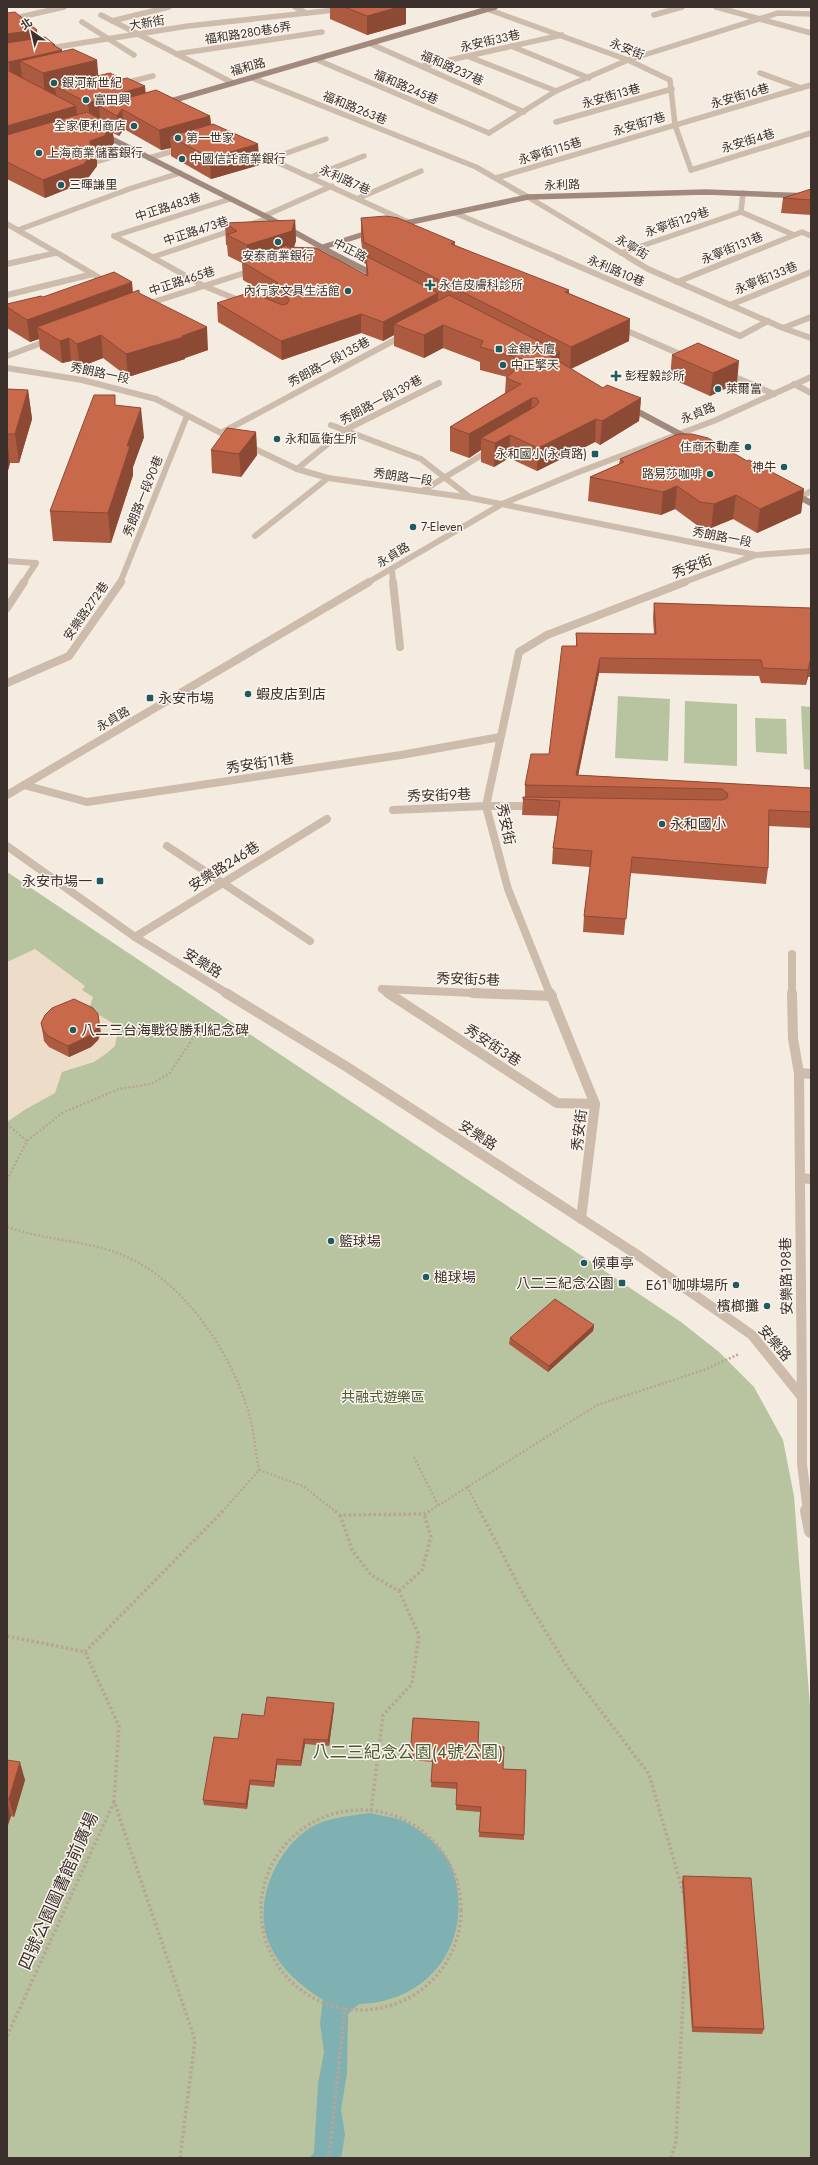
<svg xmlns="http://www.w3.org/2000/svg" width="818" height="2165" viewBox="0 0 818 2165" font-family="Jost,'Noto Sans TC',sans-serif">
<rect width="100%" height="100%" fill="#f4ebe1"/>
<g fill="#b8c4a0">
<path d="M 618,696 L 670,699 L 668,761 L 615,758 Z"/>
<path d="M 685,701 L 737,704 L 737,766 L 684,763 Z"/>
<path d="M 801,706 L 811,707 L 811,770 L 804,769 Z"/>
<path d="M 755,718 L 786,719 L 787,754 L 756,752 Z"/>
<path d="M 7,872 L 681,1322 L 719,1352 L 754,1387 L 783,1440 L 794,1496 L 811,1720 L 811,2158 L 7,2158 Z"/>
</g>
<path fill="#ecdcc8" d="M 35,949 L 85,986 L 82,990 L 93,997 L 89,1009 L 116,1025 L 117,1035 L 115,1046 L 107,1053 L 94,1062 L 62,1072 L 55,1093 L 26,1109 L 7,1122 L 7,962 Z"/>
<path fill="#7fb0b2" d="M 371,1813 C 381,1816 392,1817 401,1820 C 418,1827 437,1843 447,1858 C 454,1868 457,1884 458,1896 C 464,1957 419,2003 359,2004 L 348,2014 L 347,2074 L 341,2109 L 345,2135 L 341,2158 L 309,2158 L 314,2153 L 318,2084 L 324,2052 L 320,2023 L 323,2000 C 301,1986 279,1968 269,1943 C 253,1905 274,1853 307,1830 C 325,1817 350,1816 371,1813 Z"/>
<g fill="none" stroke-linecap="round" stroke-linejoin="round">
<g stroke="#b9a596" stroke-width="2.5" stroke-dasharray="2 2" stroke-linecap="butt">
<path d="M 7,1124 L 27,1141"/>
<path d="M 7,1180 L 27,1141 L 62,1113 L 119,1089 L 151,1084 L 169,1074 L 202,1025"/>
<path d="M 7,1227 C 46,1241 90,1240 127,1257 C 185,1283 230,1352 248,1410 C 254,1430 255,1450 259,1470"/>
<path d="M 414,1457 L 438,1505"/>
<path d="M 259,1470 L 303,1486 L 336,1512"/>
<path d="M 467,1486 L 480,1512"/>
<path d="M 222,1512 L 259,1470"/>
<path d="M 428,1512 L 597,1405 L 704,1370 L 739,1354"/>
</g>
<g stroke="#b9a596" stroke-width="3.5" stroke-dasharray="2.5 2.5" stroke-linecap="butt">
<path d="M 335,1511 L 340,1515 L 424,1514 L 429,1511"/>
<path d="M 480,1511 L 524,1596 L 568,1668 L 649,1774 L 684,1895"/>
<path d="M 340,1515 L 352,1550 L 371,1575 L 399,1591 L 419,1635 L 412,1684 L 383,1715 L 371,1811"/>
<path d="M 399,1591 L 422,1570 L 431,1537 L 424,1514"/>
<path d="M 7,1636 L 85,1652 L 119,1726 L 114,1801 L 195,2040 L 180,2158"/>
<path d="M 85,1652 L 223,1511"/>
<circle cx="361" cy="1910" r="100"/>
<path d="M 7,2036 L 114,1802"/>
<path d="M 327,2158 L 330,2149 L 345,2008"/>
<path d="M 671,2158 L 676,2141 L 686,1939"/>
</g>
<g stroke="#cdbbac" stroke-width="5.5">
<path d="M 295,7 L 306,13"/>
<path d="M 716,7 L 811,33"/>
<path d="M 101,15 L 233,83"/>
<path d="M 654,15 L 682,7"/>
<path d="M 7,20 L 64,7"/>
<path d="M 112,21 L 169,7"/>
<path d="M 82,22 L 134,55"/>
<path d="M 371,44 L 524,112"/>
<path d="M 511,46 L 589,78"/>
<path d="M 467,56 L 556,91"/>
<path d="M 315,59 L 489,133"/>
<path d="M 423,66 L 562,35"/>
<path d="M 760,73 L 801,88"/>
<path d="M 252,78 L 476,167 L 528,197"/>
<path d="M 120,84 L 153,76"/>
<path d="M 556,122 L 672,89"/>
<path d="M 149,158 L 184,148"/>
<path d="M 270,159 L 410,223"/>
<path d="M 270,159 L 326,139"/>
<path d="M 95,162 L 134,150"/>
<path d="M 691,170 L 811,133"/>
<path d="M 311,177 L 364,156"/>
<path d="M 496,178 L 811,85"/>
<path d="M 359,198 L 421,171"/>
<path d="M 741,212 L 794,235"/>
<path d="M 741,212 L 743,193"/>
<path d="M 455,213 L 560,258"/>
<path d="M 264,216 L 332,186"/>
<path d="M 7,224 L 66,258"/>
<path d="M 18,230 L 132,188 L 180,173"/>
<path d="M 114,236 L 154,258"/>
<path d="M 114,236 L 230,199"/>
<path d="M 621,253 L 741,212"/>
<path d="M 153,257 L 269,218"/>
<path d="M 737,258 L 802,232 L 811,236"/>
</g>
<g stroke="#cdbbac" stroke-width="6">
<path d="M 64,257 L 110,284"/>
<path d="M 152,257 L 204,286 L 246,303"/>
<path d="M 557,257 L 740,336 L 768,321"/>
<path d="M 677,282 L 739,257"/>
<path d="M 144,305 L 254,270"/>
<path d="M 730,305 L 811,272"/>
<path d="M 618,327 L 689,358"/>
<path d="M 783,328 L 811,317"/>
<path d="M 7,356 L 52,339"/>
<path d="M 726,373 L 774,394"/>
<path d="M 794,384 L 811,393"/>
<path d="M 331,425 L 421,459 L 471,498"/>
<path d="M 221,433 L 406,334"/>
<path d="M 297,469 L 345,430 L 439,383"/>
<path d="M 422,491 L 492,449"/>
<path d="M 801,497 L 811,491"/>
<path d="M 7,561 L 36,563 L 23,583"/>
<path d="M 392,569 L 393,583"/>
<path d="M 120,583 L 187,416"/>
</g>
<g stroke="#cdbbac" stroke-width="8">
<path d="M 393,582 L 400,647"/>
<path d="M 7,608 L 24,582"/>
<path d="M 7,683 L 69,656 L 121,582"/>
<path d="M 24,785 L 87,802 L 401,755 L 500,737"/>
<path d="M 393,810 L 486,806"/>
<path d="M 167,846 L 310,941"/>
<path d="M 135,937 L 327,819"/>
<path d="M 792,954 L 792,994"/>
<path d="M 382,989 L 389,994"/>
<path d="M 382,989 L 497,994"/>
</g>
<g stroke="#cdbbac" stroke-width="10">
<path d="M 388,993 L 557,1103 L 595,1104"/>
<path d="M 473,993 L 552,996"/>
<path d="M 792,993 L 793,1039 L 799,1073"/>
<path d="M 800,1178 L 811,1179"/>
<path d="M 802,1397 L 799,1073 L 811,1074"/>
</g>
<g stroke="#cdbbac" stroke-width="5.5">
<path d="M 487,9 L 628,60 L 670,80 L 675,125 L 691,170"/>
<path d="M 44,49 L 188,26 L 363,7"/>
<path d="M 176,54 L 322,32"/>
<path d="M 489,133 L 556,91 L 628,60 L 778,13 L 811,14"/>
<path d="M 528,197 L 630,258"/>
<path d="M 33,258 L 56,253"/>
</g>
<g stroke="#cdbbac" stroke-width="6">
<path d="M 628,257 L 648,269 L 783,328 L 811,338"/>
<path d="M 7,264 L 38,257"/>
<path d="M 7,295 L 93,274"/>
<path d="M 7,368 L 82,380 L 156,399 L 221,433 L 297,469 L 328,478 L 471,498 L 756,555 L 811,551"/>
<path d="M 255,536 L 328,478"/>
<path d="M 367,583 L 502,504 L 576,473 L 716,420 L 811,377"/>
<path d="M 682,583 L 756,555"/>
</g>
<g stroke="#cdbbac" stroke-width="8">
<path d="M 7,795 L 369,582"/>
<path d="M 486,806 L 536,806"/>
<path d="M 7,846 L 135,937 L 228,994"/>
<path d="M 550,994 L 508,889 L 486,806 L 519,652 L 547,635 L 685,582"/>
</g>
<g stroke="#cdbbac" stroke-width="10">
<path d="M 226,993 L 347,1067 L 639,1256 L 752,1335 L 802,1397 L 802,1464 L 808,1512"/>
<path d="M 550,993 L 595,1104 L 581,1219"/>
</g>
<path stroke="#cdbbac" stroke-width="14" d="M 807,1511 L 811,1531"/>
<g stroke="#a18a7d" stroke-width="5.5">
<path d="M 164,103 L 495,7"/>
<path d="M 102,134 L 269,218 L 341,258"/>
<path d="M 397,225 L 528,197 L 706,192 L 811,196"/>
<path d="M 320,248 L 374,231"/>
</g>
<g stroke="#a18a7d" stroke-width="6">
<path d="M 339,257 L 377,276"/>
<path d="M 629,407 L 691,440"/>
<path d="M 792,493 L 811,503"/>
</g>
</g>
<g fill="#ac5a40">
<path d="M 330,7 L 406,7 L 406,24 L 367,35 L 330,19 Z"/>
<path d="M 7,13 L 38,38 L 62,50 L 62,51 L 98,76 L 210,116 L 211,124 L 258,144 L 259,165 L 211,179 L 171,156 L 171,148 L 161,150 L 124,129 L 119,136 L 113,133 L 114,143 L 106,154 L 97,158 L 97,166 L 85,182 L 45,198 L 7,179 Z"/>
<path d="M 811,189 L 811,215 L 781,213 L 783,198 Z"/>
<path d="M 361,218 L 455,242 L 455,245 L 630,319 L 629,341 L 571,369 L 603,388 L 641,398 L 639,421 L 600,445 L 595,442 L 537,471 L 509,458 L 494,467 L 481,462 L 481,450 L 469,458 L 450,451 L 450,427 L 505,393 L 506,378 L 507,377 L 480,370 L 480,362 L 443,348 L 424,358 L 394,346 L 394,335 L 383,341 L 361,333 L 282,360 L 218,322 L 217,303 L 265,298 L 265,293 L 243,280 L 242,263 L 228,256 L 227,245 L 226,245 L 225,223 L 295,220 L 296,241 L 294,247 L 366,275 L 366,264 L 364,263 L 361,240 Z"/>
<path d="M 133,292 L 139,293 L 208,350 L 185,358 L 185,359 L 128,377 L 103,358 L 80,367 L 71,361 L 62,363 L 40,349 L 39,339 L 30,342 L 7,328 L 7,304 L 43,297 Z"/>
<path d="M 672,355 L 737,383 L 710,396 L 670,378 Z"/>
<path d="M 7,389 L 28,390 L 32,419 L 19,463 L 10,463 L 7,474 Z"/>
<path d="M 116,405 L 144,437 L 133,467 L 133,475 L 111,543 L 53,541 L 50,511 Z"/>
<path d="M 256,432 L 257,455 L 241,477 L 212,473 L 211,450 Z"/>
<path d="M 620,459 L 747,461 L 804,489 L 801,513 L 757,533 L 733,519 L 711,528 L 698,526 L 675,509 L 661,515 L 588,501 L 590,477 L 619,464 Z"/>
<path d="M 654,603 L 811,608 L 811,677 L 808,677 L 806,685 L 761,683 L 759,676 L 599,673 L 578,775 L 811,788 L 811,828 L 769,826 L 768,868 L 766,884 L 630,873 L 624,935 L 583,932 L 584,916 L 590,867 L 552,864 L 553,848 L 558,816 L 522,815 L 523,799 L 525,797 L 525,785 L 549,754 L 576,646 L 576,633 L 654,634 L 653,618 Z"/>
<path d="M 41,1023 L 101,1033 L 98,1040 L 91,1047 L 69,1057 L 49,1047 L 44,1041 Z"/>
<path d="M 594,1325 L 593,1331 L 548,1372 L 509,1344 L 510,1338 Z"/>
<path d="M 334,1708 L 329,1746 L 305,1744 L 301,1766 L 277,1765 L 274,1787 L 250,1785 L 247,1809 L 204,1805 L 203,1800 L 238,1739 L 264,1716 Z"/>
<path d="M 478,1745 L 503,1769 L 524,1835 L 524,1840 L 479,1837 L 480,1812 L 456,1810 L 457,1789 L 431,1787 L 433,1762 L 410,1760 L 410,1755 Z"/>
<path d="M 7,1760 L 25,1780 L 14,1817 L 11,1816 L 7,1828 Z"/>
<path d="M 683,1876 L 764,2029 L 762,2034 L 692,2032 L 682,1882 Z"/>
</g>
<g fill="#8c4a34">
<path d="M 399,7 L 406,7 L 406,24 L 367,35 L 367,16 Z"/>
<path d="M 37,30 L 39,46 L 7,52 L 7,34 Z"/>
<path d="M 55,45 L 56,51 L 62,50 L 64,67 L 20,61 L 22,77 L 11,79 L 9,62 Z"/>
<path d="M 97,60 L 99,84 L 55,86 L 56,95 L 45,97 L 43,73 Z"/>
<path d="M 145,86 L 147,104 L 122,109 L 124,129 L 119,136 L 117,116 L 99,106 L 100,118 L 90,120 L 88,103 Z"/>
<path d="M 76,106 L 78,124 L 7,145 L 7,126 Z"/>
<path d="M 210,116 L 212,136 L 170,136 L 171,148 L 161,150 L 159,130 Z"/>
<path d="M 112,125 L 114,143 L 106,154 L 97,158 L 97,166 L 85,182 L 45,198 L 43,180 L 90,141 Z"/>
<path d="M 258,144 L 259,165 L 211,179 L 210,158 Z"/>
<path d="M 295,220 L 296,241 L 292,252 L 248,265 L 247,245 Z"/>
<path d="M 132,282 L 134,304 L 37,327 L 39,339 L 30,342 L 27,320 Z"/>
<path d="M 569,290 L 568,312 L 565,292 Z"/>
<path d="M 438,293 L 438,312 L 394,324 L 394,335 L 383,341 L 383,322 Z"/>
<path d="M 361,314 L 361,333 L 282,360 L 281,341 Z"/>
<path d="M 630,319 L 629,341 L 570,369 L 571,347 Z"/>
<path d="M 443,325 L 443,348 L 424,358 L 424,335 Z"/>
<path d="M 207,327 L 208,350 L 185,358 L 185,359 L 128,377 L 126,354 Z"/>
<path d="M 101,335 L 103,358 L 80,367 L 77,344 Z"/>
<path d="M 69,338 L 71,361 L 62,363 L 60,341 Z"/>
<path d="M 560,352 L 559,374 L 550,356 Z"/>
<path d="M 739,361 L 737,383 L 710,396 L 713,373 Z"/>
<path d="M 28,390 L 32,419 L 19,463 L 15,434 Z"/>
<path d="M 532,398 L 531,421 L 481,438 L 481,450 L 469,458 L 469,434 Z"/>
<path d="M 641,398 L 639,421 L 600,445 L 602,421 Z"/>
<path d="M 141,408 L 144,437 L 133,467 L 133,475 L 111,543 L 108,513 L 127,446 Z"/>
<path d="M 596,419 L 595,442 L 537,471 L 538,448 Z"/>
<path d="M 256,432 L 257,455 L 241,477 L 239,454 Z"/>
<path d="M 510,435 L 509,458 L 494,467 L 495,443 Z"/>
<path d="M 7,438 L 10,463 L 7,474 Z"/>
<path d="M 677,486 L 675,509 L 661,515 L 663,492 Z"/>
<path d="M 804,489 L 801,513 L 757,533 L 760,509 Z"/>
<path d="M 736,495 L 733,519 L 711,528 L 714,504 Z"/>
<path d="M 600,658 L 599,673 L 576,786 L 576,775 Z"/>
<path d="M 810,661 L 808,677 L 806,685 L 808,670 Z"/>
<path d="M 98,1014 L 101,1033 L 98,1040 L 91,1047 L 69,1057 L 68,1046 Z"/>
<path d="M 594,1325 L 593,1331 L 548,1372 L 549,1366 Z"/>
<path d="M 334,1703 L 334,1708 L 329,1746 L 328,1740 Z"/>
<path d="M 304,1739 L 305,1744 L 301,1766 L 301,1761 Z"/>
<path d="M 277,1759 L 277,1765 L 274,1787 L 274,1782 Z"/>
<path d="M 20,1762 L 25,1780 L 14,1817 L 9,1799 Z"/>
<path d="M 250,1780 L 250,1785 L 247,1809 L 246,1804 Z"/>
<path d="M 7,1802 L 11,1816 L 7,1828 Z"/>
</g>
<g fill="#c8694b" stroke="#8c4a34">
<path d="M 345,7 L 399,7 L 367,16 Z"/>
<path d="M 15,12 L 37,30 L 7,34 L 7,13 Z"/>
<path d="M 45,37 L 55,45 L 53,45 L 62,50 L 9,62 L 7,61 L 7,43 Z"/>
<path d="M 73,49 L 97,60 L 43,73 L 20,61 Z"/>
<path d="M 7,70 L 76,106 L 7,126 Z"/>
<path d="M 110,73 L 122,79 L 127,78 L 145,86 L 88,103 L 55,86 Z"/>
<path d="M 156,90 L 210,116 L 159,130 L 122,109 L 117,116 L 99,106 Z"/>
<path d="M 87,112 L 112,125 L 104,136 L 90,141 L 90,147 L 96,148 L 84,164 L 43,180 L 7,162 L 7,135 Z"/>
<path d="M 213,124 L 258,144 L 210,158 L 170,136 Z"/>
<path d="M 811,189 L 811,200 L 783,198 Z"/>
<path d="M 386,216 L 398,218 L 455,242 L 451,244 L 569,290 L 565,292 L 630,319 L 571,347 L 364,242 L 361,218 Z"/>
<path d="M 295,220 L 292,231 L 247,245 L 227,235 L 237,231 L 225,223 Z"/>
<path d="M 288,245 L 287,247 L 316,248 L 368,276 L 366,256 L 438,293 L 383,322 L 361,314 L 281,341 L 217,303 L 251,292 L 282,305 L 287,304 L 289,300 L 286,296 L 265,287 L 278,283 L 242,262 Z"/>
<path d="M 114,272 L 132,282 L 27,320 L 7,307 L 7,304 L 41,296 L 43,297 Z"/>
<path d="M 139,290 L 139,293 L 207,327 L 182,336 L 184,337 L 126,354 L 101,335 L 77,344 L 69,338 L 60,341 L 37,327 Z"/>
<path d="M 449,295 L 560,352 L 550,356 L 603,388 L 607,385 L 641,398 L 602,421 L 596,419 L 538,448 L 510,435 L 495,443 L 481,438 L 536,406 L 539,402 L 537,398 L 532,398 L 469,434 L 450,427 L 521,384 L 506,378 L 526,360 L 480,347 L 483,341 L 443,325 L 424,335 L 394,324 Z"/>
<path d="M 698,343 L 739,361 L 713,373 L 672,355 Z"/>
<path d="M 7,389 L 28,390 L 15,434 L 7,434 Z"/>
<path d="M 94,395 L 115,395 L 115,405 L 141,408 L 127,446 L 130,446 L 108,513 L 50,511 Z"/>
<path d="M 227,428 L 256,432 L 239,454 L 211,450 Z"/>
<path d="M 678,434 L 692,434 L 708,438 L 747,461 L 749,460 L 804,489 L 760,509 L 736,495 L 714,504 L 700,502 L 677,486 L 663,492 L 590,477 L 624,462 L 620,459 Z"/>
<path d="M 654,603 L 811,608 L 811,661 L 810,661 L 808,670 L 763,668 L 761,660 L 600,658 L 576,775 L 811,788 L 811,812 L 769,810 L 768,868 L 632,857 L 626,919 L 584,916 L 592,851 L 553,848 L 560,801 L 523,799 L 523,797 L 722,800 L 727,798 L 728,794 L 722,789 L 525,785 L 531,754 L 549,754 L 562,646 L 577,646 L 576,633 L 656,634 Z"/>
<path d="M 74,999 L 93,1008 L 98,1014 L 99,1022 L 96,1029 L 89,1036 L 68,1046 L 48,1036 L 43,1030 L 41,1023 L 45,1015 L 52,1008 Z"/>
<path d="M 555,1299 L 594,1325 L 549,1366 L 510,1338 Z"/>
<path d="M 267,1697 L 334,1703 L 328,1740 L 304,1739 L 301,1761 L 277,1759 L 274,1782 L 250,1780 L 246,1804 L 203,1800 L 214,1737 L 238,1739 L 242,1714 L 264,1716 Z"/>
<path d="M 413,1718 L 479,1722 L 478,1745 L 504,1747 L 503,1769 L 526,1770 L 524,1835 L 479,1832 L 481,1807 L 456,1805 L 457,1783 L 431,1782 L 433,1756 L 410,1755 Z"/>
<path d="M 7,1760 L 20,1762 L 9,1799 L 7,1798 Z"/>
<path d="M 683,1876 L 751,1878 L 764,2029 L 693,2027 Z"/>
</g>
<g fill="#1f5a5e" stroke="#fbf5ee" stroke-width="1.5">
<circle cx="54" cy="83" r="4"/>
<circle cx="86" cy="100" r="4"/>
<circle cx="134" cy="126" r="4"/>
<circle cx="178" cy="138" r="4"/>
<circle cx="39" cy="153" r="4"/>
<circle cx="182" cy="159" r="4"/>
<circle cx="61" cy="185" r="4"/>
<circle cx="278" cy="242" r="4"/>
<path d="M428 279h4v4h4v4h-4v4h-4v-4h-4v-4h4z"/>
<circle cx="348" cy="291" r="4"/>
<rect x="495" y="345" width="8" height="8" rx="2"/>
<circle cx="503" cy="365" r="4"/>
<path d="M614 370h4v4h4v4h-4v4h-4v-4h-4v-4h4z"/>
<circle cx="718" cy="389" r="4"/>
<circle cx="277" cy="439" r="4"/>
<circle cx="748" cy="447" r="4"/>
<rect x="591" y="450" width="8" height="8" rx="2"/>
<circle cx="784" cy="467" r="4"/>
<circle cx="710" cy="474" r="4"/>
<circle cx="413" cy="527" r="4"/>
<circle cx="248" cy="694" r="4"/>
<rect x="146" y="694" width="8" height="8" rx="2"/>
<circle cx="662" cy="824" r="4"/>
<rect x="96" y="877" width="8" height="8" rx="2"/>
<circle cx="73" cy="1030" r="4"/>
<circle cx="331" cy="1241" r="4"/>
<circle cx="584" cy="1263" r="4"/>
<circle cx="426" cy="1277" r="4"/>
<rect x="618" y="1279" width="8" height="8" rx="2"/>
<circle cx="736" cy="1285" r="4"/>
<circle cx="767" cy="1306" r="4"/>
</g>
<g text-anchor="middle" stroke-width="3" stroke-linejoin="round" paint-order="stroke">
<g font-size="12" fill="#3b302b" stroke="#fbf5ee">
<text transform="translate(147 23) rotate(-10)" y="4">大新街</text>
<text transform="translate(248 33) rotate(-9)" y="4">福和路280巷6弄</text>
<text transform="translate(490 41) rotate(-13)" y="4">永安街33巷</text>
<text transform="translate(627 49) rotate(22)" y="4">永安街</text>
<text transform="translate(248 67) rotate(-16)" y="4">福和路</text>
<text transform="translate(452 68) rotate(24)" y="4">福和路237巷</text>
<text transform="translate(406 87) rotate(23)" y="4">福和路245巷</text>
<text transform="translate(611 96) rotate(-16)" y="4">永安街13巷</text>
<text transform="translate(740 96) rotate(-16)" y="4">永安街16巷</text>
<text transform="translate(355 108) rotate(22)" y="4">福和路263巷</text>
<text transform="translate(639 124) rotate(-17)" y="4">永安街7巷</text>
<text transform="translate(748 141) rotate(-17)" y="4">永安街4巷</text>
<text transform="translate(550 151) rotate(-17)" y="4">永寧街115巷</text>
<text transform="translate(345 180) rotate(24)" y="4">永利路7巷</text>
<text transform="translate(562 185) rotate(-2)" y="4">永利路</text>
<text transform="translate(168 207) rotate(-18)" y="4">中正路483巷</text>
<text transform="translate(677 222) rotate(-19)" y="4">永寧街129巷</text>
<text transform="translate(196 231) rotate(-18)" y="4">中正路473巷</text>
<text transform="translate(632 247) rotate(31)" y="4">永寧街</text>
<text transform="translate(732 248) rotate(-22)" y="4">永寧街131巷</text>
<text transform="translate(350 250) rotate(27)" y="4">中正路</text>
<text transform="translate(616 271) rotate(23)" y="4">永利路10巷</text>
<text transform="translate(766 278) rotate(-22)" y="4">永寧街133巷</text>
<text transform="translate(182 281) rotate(-18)" y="4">中正路465巷</text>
<text transform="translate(329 362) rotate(-28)" y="4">秀朗路一段135巷</text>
<text transform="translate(100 373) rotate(12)" y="4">秀朗路一段</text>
<text transform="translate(381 400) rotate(-28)" y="4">秀朗路一段139巷</text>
<text transform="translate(698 413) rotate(-22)" y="4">永貞路</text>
<text transform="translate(403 477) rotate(8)" y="4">秀朗路一段</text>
<text transform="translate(143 496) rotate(-68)" y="4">秀朗路一段90巷</text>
<text transform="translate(722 537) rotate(11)" y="4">秀朗路一段</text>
<text transform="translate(393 555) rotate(-31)" y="4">永貞路</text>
<text transform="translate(86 611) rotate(-55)" y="4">安樂路272巷</text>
<text transform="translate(113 719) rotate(-30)" y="4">永貞路</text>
</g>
<g font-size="12" fill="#3b302b" stroke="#fbf5ee" text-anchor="start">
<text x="62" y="87">銀河新世紀</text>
<text x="94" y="104">富田興</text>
<text x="126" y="130" text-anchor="end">全家便利商店</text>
<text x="186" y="142">第一世家</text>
<text x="47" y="157">上海商業儲蓄銀行</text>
<text x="190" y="163">中國信託商業銀行</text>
<text x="69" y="189">三暉謙里</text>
<text x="278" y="260" text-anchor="middle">安泰商業銀行</text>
<text x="439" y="289">永信皮膚科診所</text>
<text x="340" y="295" text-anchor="end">內行家文具生活館</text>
<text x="507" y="353">金銀大廈</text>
<text x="511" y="369">中正擎天</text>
<text x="625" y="380">彭程毅診所</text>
<text x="726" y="393">萊爾富</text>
<text x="285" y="443">永和區衛生所</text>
<text x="740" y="451" text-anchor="end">住商不動產</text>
<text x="587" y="458" text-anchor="end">永和國小(永貞路)</text>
<text x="776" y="471" text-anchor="end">神牛</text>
<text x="702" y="478" text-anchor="end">路易莎咖啡</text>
<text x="421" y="531">7-Eleven</text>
</g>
<g font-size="14" fill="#3b302b" stroke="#fbf5ee">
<text transform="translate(692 566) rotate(-21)" y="5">秀安街</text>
<text transform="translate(260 763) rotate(-9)" y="5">秀安街11巷</text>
<text transform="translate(439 795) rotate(-2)" y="5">秀安街9巷</text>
<text transform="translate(506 824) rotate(78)" y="5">秀安街</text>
<text transform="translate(224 866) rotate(-32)" y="5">安樂路246巷</text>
<text transform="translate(203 963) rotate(32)" y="5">安樂路</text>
<text transform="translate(468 979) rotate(2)" y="5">秀安街5巷</text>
<text transform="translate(493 1045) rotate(33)" y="5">秀安街3巷</text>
<text transform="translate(579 1130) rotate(-83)" y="5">秀安街</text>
<text transform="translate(478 1135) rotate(33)" y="5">安樂路</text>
<text transform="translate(786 1276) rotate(-91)" y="5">安樂路198巷</text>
<text transform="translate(775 1343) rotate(50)" y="5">安樂路</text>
</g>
<g font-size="14" fill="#3b302b" stroke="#fbf5ee" text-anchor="start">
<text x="256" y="699">蝦皮店到店</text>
<text x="158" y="703">永安市場</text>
<text x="670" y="829">永和國小</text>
<text x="92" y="886" text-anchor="end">永安市場一</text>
<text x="81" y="1035">八二三台海戰役勝利紀念碑</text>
<text x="339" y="1246">籃球場</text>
<text x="592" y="1268">候車亭</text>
<text x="434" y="1282">槌球場</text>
<text x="614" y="1288" text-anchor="end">八二三紀念公園</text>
<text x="728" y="1290" text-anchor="end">E61 咖啡場所</text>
<text x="759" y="1311" text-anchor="end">檳榔攤</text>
</g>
<g font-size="14" fill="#4a5a2e" stroke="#fbf5ee">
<text x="383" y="1402">共融式遊樂區</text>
</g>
<g font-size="17" fill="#4a5a2e" stroke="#fbf5ee">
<text x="408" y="1758">八二三紀念公園(4號公園)</text>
</g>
<g font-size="17" fill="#3b302b" stroke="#fbf5ee">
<text transform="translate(58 1891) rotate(-66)" y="6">四號公園圖書館前廣場</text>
</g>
</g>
<rect width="818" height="2165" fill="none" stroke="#3b302b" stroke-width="16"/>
<g transform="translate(32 32) rotate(326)" stroke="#fbf5ee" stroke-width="3" paint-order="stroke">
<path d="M0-3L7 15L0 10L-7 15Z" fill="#3b302b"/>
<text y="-6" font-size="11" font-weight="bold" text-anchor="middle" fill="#3b302b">北</text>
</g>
</svg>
